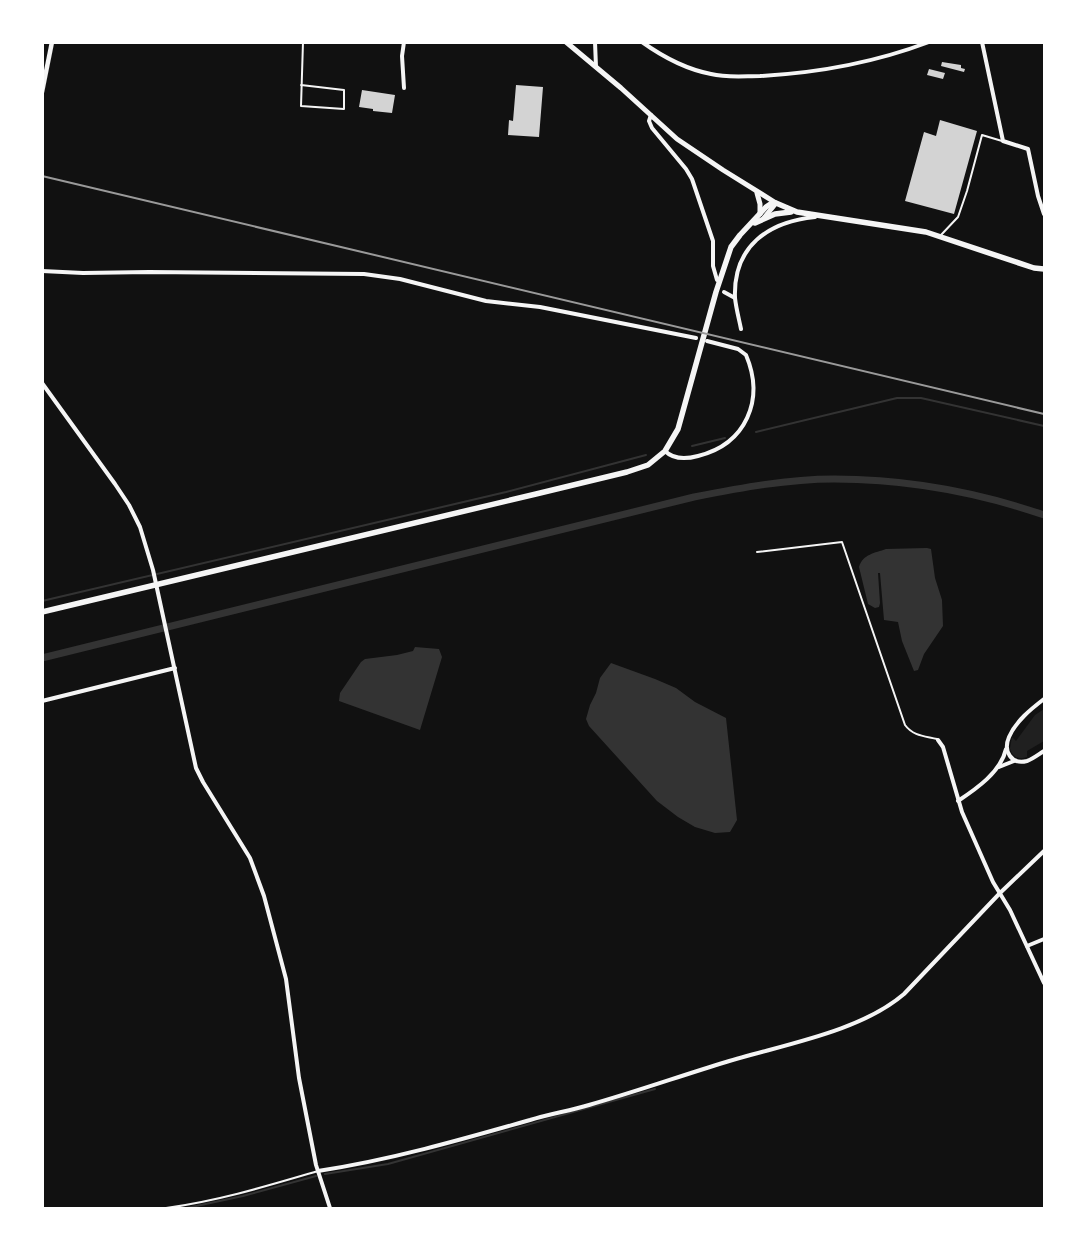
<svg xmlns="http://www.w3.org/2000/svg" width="1087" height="1251" viewBox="0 0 1087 1251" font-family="Figtree,sans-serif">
<rect width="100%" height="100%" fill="#111"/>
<path fill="#202020" d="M 1044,709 L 1044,741 L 1027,751 L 1027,757 C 1019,760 1012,757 1010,748 L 1012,737 L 1016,741 L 1035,715 Z"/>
<g fill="#333">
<path d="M 886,549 L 927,548 L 931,549 L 935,578 L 942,600 L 943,626 L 924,654 L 918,670 L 914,671 L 902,641 L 898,622 L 884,620 L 880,573 L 878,573 L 880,603 L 879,607 L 875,608 L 868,604 L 859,567 C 863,554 875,553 886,549 Z"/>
<path d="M 415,647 L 439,649 L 442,657 L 420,730 L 339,701 L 340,693 L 361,662 L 365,659 L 397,655 L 413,651 Z"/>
<path d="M 611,663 L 655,679 L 676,688 L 695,702 L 726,718 L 737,820 L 730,832 L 715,833 L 695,827 L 678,817 L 657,801 L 589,726 L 586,719 L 590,705 L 596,693 L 600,678 Z"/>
</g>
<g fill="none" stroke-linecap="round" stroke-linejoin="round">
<g stroke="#333" stroke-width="2">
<path d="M 756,432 L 897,398 L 921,398 L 1044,426"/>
<path d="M 692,446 L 725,438"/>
<path d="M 42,601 L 506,492 L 646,455"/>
<path d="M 325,1174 L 388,1164 L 655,1089"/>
<path d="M 187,1208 L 243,1196 L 316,1176"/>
</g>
<path stroke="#333" stroke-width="7" d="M 42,658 L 694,497 C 740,488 787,479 834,479 C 906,479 977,492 1044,515"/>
</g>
<g fill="#d3d3d3">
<path d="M 942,62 L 961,65 L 961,68 L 965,69 L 964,72 L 941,66 Z"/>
<path d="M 929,69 L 945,73 L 943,79 L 927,75 Z"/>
<path d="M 516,85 L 543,87 L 539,137 L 508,135 L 509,120 L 513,121 Z"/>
<path d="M 362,90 L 395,95 L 392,113 L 373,111 L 373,109 L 359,107 Z"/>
<path d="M 940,120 L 977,131 L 954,214 L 905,201 L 924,132 L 936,136 Z"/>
</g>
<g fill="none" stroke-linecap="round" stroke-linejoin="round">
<g stroke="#f5f5f5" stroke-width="2">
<path d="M 301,85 L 344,90 L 344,109 L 301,106 L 303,42"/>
<path d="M 941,235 L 958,217 L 967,191 L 982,135 L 1002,141"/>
<path d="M 757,552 L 842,542 L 905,725 C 913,736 925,736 937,739"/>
<path d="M 166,1208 C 218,1201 267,1186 318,1171"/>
</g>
<g stroke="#f5f5f5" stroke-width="4">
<path d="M 404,42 L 402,56 L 404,88"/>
<path d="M 595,42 L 596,67"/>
<path d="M 642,42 C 663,57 685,69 711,74 C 727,78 744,76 760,76 C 817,73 876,62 929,42"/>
<path d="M 982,42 L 1003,141 L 1028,149 L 1038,196 L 1044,214"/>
<path d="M 651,115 L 649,121 L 652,128 L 686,169 L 692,179 L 713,241 L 713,266 L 717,280"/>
<path d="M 42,271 L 83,273 L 149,272 L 364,274 L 400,279 L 486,301 L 540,307 L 696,338"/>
<path d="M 724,292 L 735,298"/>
<path d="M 741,329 C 739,319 736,308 735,298 C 733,246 768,222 815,217"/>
<path d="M 42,383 L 115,484 L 129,505 L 140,527 L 153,570 L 196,768 L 203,782 L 250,858 L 264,896 L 286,979 L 299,1078 L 316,1165 L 330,1208"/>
<path d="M 665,451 C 674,460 687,459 698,456 C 746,444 765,400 746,355 L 738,349 L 707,341"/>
<path d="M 1044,699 C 1031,709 1016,721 1009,737 C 1003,751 1011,765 1027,761 C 1033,759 1039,754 1044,751"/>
<path d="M 42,701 L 175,668"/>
<path d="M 938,740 L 943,747 L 962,812 L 993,882 L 1010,910 L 1044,983"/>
<path d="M 999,767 L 1014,761"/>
<path d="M 958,801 C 976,789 1001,772 1006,749"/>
<path d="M 1027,946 L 1044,939"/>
<path d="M 318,1171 C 390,1160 460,1140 530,1120 C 549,1114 569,1111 589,1105 C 635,1092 680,1076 726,1062 C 781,1045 860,1032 904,994 L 1000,893 L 1044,851"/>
</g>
<path stroke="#f5f5f5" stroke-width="4.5" d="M 42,92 L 52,42"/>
<g stroke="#f5f5f5" stroke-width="5">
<path d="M 566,42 L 621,88 L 677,139 L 723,170 L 776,203 L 764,218"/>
<path d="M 757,193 L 760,204 L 760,214"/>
</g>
<g stroke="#f5f5f5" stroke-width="5.5">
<path d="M 755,223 L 775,214 L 791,212"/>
<path d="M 42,612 L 536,494 L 627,472 L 648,465 L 665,451 L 678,429 L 716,292 L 731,247 L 740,235 L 766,207 L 772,203 L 776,203 L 797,212 L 926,232 L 1034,268 L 1044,269"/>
</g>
<path stroke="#9a9a9a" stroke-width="2" d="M 42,176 L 1044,414"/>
</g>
<rect width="1087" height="1251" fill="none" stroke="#ffffff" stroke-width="88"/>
</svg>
